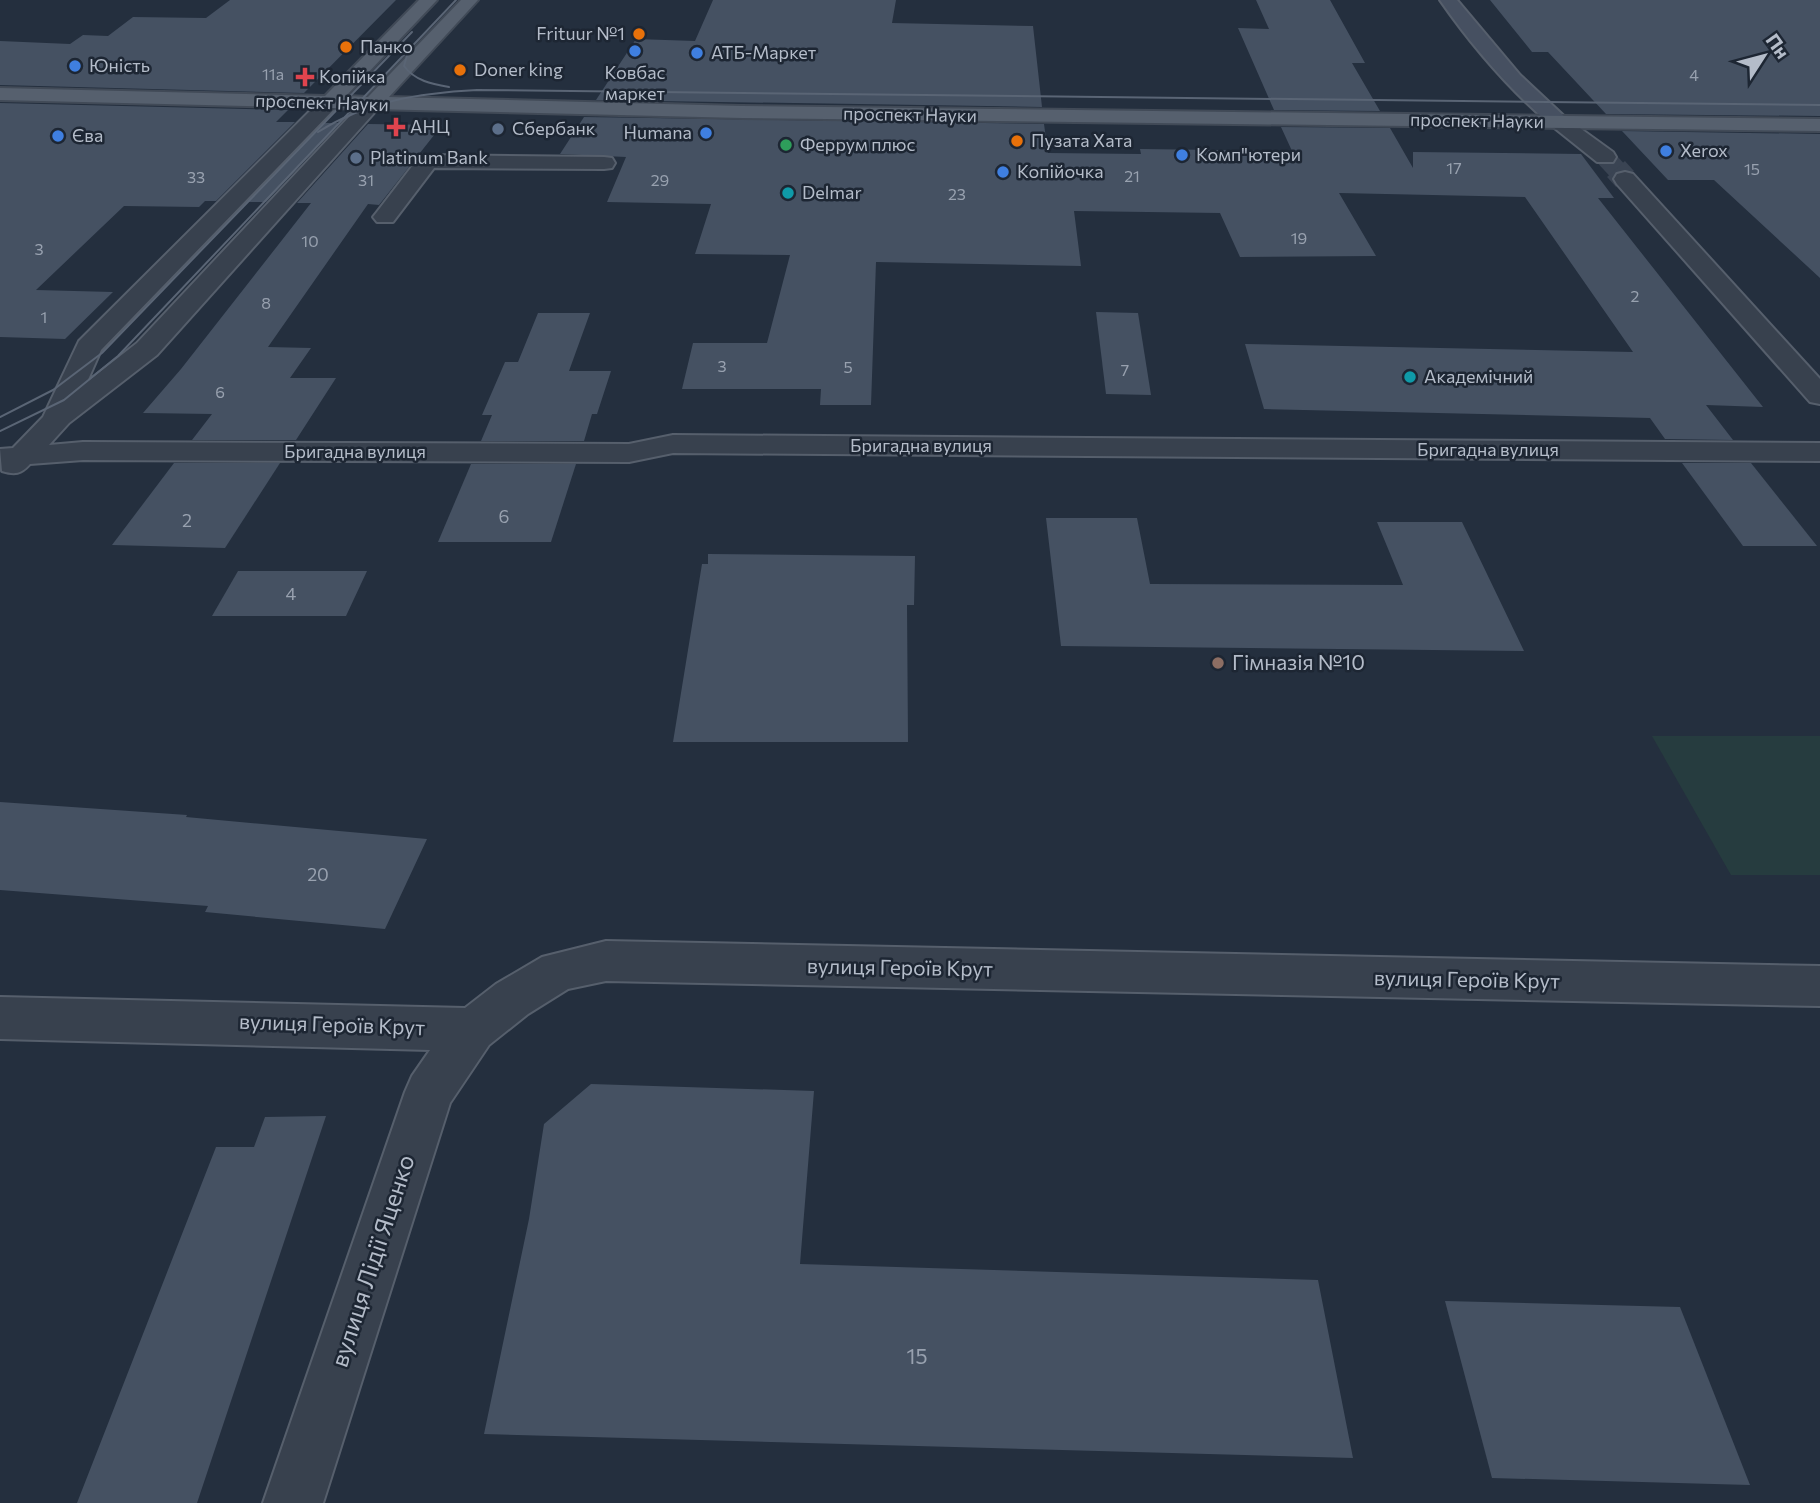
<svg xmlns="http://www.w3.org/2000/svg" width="1820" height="1503" viewBox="0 0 1820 1503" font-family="Commissioner,sans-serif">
<rect width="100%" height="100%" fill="#242f3e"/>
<path fill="#263c3f" d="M 1652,736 L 1820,736 L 1820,875 L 1731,875 Z"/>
<g fill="#455162">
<path d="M 230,0 L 396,0 L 304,93 L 0,85 L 0,41 L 70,44 L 83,35 L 108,36 L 133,17 L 206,18 Z"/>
<path d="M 713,0 L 896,0 L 892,23 L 1033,26 L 1042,107 L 596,100 L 636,39 L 695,41 Z"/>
<path d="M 1256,0 L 1330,0 L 1365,63 L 1352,63 L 1380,111 L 1274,110 L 1238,28 L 1269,29 Z"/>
<path d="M 1490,0 L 1820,0 L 1820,116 L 1606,114 L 1548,52 L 1532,52 Z"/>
<path d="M 0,103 L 288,110 L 276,122 L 295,122 L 216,201 L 205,201 L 199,207 L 124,206 L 36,290 L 113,292 L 65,339 L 0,337 Z"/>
<path d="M 584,117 L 1044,124 L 1048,153 L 1141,154 L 1140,149 L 1292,151 L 1281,127 L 1390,128 L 1413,168 L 1413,152 L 1581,154 L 1614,198 L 1598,198 L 1763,407 L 1706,405 L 1733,440 L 1665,439 L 1650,418 L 1264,409 L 1245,344 L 1633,352 L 1525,197 L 1339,193 L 1376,256 L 1240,257 L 1220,213 L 1074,211 L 1081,266 L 876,262 L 871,405 L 820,405 L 821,389 L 682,389 L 693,343 L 767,343 L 790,255 L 695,254 L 711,204 L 607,202 L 626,157 L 560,154 Z"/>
<path d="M 324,123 L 340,123 L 266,202 L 248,202 Z"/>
<path d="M 368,124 L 442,125 L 379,205 L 368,204 L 268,347 L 311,348 L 290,378 L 336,378 L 296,440 L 192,440 L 212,414 L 143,413 L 181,369 L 311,203 L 297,203 Z"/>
<path d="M 1622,131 L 1820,134 L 1820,278 L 1714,180 L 1668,180 Z"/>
<path d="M 1096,312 L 1138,313 L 1151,395 L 1106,394 Z"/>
<path d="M 538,313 L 590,313 L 569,371 L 611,371 L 597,414 L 592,414 L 584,441 L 481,441 L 492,415 L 482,415 L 505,362 L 518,362 Z"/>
<path d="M 174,463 L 280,463 L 225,548 L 112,545 Z"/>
<path d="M 1682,463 L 1751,463 L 1817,546 L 1743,546 Z"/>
<path d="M 471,464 L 576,464 L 551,542 L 438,542 Z"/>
<path d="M 1046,518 L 1137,518 L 1150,584 L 1403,585 L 1377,522 L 1462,522 L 1524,651 L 1061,646 Z"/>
<path d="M 708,554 L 915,556 L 914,605 L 907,605 L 908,742 L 673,742 L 702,564 L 708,564 Z"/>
<path d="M 238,571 L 367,571 L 346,616 L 212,616 Z"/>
<path d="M 0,802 L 187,815 L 186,817 L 427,839 L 385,929 L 205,912 L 208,906 L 0,890 Z"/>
<path d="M 591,1084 L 814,1091 L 800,1264 L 1318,1280 L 1353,1458 L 484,1434 L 529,1219 L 544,1124 Z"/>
<path d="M 326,1116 L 197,1503 L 77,1503 L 216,1147 L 254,1147 L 265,1117 Z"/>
<path d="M 1445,1301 L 1680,1307 L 1750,1485 L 1492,1478 Z"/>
</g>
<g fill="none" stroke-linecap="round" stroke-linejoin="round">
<path stroke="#3a4453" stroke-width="19" stroke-dasharray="19 10" stroke-linecap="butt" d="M 1605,157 L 1618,171"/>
<path stroke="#3a4453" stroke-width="24" stroke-dasharray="24 12" stroke-linecap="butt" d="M 1616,169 L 1625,179"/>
<defs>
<g id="street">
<path d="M 329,97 L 336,99 L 339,103 L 336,107 L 101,350 L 87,382 L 137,343 L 365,100 L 379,100 L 382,104 L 157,355 L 69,423 L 49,445 L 83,442 L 629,444 L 673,435 L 1820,443 L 1820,461 L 673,453 L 629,462 L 83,460 L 30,464 C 21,474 15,475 2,471 L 0,449 L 13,448 L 43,417 L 79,341 L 322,99 Z"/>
<path d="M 1559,116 L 1566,118 L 1613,152 L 1616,157 L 1613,162 L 1597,162 L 1552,126 L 1549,122 L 1552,118 Z"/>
<path d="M 428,155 L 604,157 L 612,158 L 615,163 L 612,168 L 604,169 L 434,168 L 393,222 L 377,222 L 373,217 L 377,212 L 420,156 Z"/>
<path d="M 1625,172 L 1633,174 L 1820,379 L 1820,404 L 1810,402 L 1617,184 L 1614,179 L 1617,174 Z"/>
<path d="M 606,941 L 1820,966 L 1820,1006 L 606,981 L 568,989 L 528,1014 L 489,1045 L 450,1103 L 323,1503 L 263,1503 L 405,1092 L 412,1076 L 430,1050 L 0,1039 L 0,997 L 465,1008 L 496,984 L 542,957 Z"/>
</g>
<path id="secondary" d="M 1440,0 L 1457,0 L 1520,75 L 1566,118 L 1569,122 L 1566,126 L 1552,126 C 1509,89 1472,46 1440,0 Z"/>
<path id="primary" d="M 419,0 L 437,0 L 346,96 L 368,97 L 461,0 L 478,0 L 389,97 L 742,106 L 1820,119 L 1820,131 L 742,118 L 0,100 L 0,88 L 325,96 Z"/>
</defs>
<use href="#street" stroke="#565f6c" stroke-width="4"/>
<use href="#secondary" stroke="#565f6c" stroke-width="4"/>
<use href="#primary" stroke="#414a57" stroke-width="4"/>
<use href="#street" fill="#38414e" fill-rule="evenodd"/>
<use href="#secondary" fill="#465061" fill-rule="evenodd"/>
<use href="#primary" fill="#56606e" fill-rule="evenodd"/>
<g stroke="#5a6575" stroke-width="2">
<path d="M 408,52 L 404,66 C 415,81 432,84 449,87"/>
<path d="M 318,132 C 367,101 420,93 477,90 L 1820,105"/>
<path d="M 0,417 L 53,390 L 102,353 L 412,32"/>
<path d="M 0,431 L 64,400 L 118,356 L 456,0"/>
</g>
</g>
<g fill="#e8710a" stroke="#1d2633" stroke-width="2.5">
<circle cx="639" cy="34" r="7"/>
<circle cx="346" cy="47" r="7"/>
<circle cx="460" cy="70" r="7"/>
<circle cx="1017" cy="141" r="7"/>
</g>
<g fill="#3f7fe0" stroke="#1d2633" stroke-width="2.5">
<circle cx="635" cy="51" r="7"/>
<circle cx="697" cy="53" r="7"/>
<circle cx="75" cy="66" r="7"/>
<circle cx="706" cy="133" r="7"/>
<circle cx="58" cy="136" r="7"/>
<circle cx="1666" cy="151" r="7"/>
<circle cx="1182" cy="155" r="7"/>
<circle cx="1003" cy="172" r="7"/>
</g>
<g fill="#e0444e" stroke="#1d2633" stroke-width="2.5">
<path d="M301.5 66.5h7v7h7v7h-7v7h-7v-7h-7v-7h7z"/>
<path d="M392.5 116.5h7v7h7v7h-7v7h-7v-7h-7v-7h7z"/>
</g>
<g fill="#5c6f8a" stroke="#1d2633" stroke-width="2.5">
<circle cx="498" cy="129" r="7"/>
<circle cx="356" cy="158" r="7"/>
</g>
<circle fill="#2e9e5b" stroke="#1d2633" stroke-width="2.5" cx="786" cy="145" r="7"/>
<g fill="#0f9aa8" stroke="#1d2633" stroke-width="2.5">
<circle cx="788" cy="193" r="7"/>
<circle cx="1410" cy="377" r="7"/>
</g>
<circle fill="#8d6e63" stroke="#1d2633" stroke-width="2.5" cx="1218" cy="663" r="7"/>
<g text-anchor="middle" stroke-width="5" stroke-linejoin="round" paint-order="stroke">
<g font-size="16" fill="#98a1af">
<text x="273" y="80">11а</text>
<text x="1694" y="81">4</text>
<text x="1454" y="174">17</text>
<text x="1752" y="175">15</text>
<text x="1132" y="182">21</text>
<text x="196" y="183">33</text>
<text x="366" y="186">31</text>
<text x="660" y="186">29</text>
<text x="957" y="200">23</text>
<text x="1299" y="244">19</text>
<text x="310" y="247">10</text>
<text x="39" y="255">3</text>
<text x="1635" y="302">2</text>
<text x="266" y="309">8</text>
<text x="44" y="323">1</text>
<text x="722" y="372">3</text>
<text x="848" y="373">5</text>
<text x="1125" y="376">7</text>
<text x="220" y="398">6</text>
</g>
<g font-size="18" fill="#b4bcc9" stroke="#1d2633" text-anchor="start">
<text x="625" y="40" text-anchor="end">Frituur №1</text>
<text x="360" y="53">Панко</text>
<text x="711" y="59">АТБ-Маркет</text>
<text x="89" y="72">Юність</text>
<text x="474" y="76">Doner king</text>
<text x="635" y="79" text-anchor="middle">Ковбас<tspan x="635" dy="21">маркет</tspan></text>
<text x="319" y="83">Копійка</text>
<text x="410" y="133">АНЦ</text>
<text x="512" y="135">Сбербанк</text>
<text x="692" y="139" text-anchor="end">Humana</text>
<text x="72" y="142">Єва</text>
<text x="1031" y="147">Пузата Хата</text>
<text x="800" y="151">Феррум плюс</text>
<text x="1680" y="157">Xerox</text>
<text x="1196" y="161">Комп"ютери</text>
<text x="370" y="164">Platinum Bank</text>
<text x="1017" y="178">Копійочка</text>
<text x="802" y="199">Delmar</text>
<text x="1424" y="383">Академічний</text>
</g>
<g font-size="18" fill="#b4bcc9" stroke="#1d2633">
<text transform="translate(322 103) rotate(2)" y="6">проспект Науки</text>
<text transform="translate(910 115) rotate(1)" y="6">проспект Науки</text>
<text transform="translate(1477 121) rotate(1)" y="6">проспект Науки</text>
<text x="921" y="452">Бригадна вулиця</text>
<text x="1488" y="456">Бригадна вулиця</text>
<text x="355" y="458">Бригадна вулиця</text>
</g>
<g font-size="18" fill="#98a1af">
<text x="504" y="523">6</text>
<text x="187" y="527">2</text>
<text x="291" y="600">4</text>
<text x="318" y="881">20</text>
</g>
<g font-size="21" fill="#b4bcc9" stroke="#1d2633" text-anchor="start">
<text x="1232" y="670">Гімназія №10</text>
</g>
<g font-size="21" fill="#b4bcc9" stroke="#1d2633">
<text transform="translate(900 968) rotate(1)" y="7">вулиця Героїв Крут</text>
<text transform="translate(1467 980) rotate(1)" y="7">вулиця Героїв Крут</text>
<text transform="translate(332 1025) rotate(2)" y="7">вулиця Героїв Крут</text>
</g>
<g font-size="21" fill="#98a1af">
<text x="917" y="1364">15</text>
</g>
<g font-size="24" fill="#b4bcc9" stroke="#1d2633">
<text transform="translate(373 1261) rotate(-72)" y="8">вулиця Лідії Яценко</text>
</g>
</g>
<g transform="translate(1764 56) rotate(54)" stroke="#1d2633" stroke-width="5" paint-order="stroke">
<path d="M0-5L12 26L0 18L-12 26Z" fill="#b4bcc9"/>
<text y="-10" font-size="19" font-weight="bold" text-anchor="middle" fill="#b4bcc9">Пн</text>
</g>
</svg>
